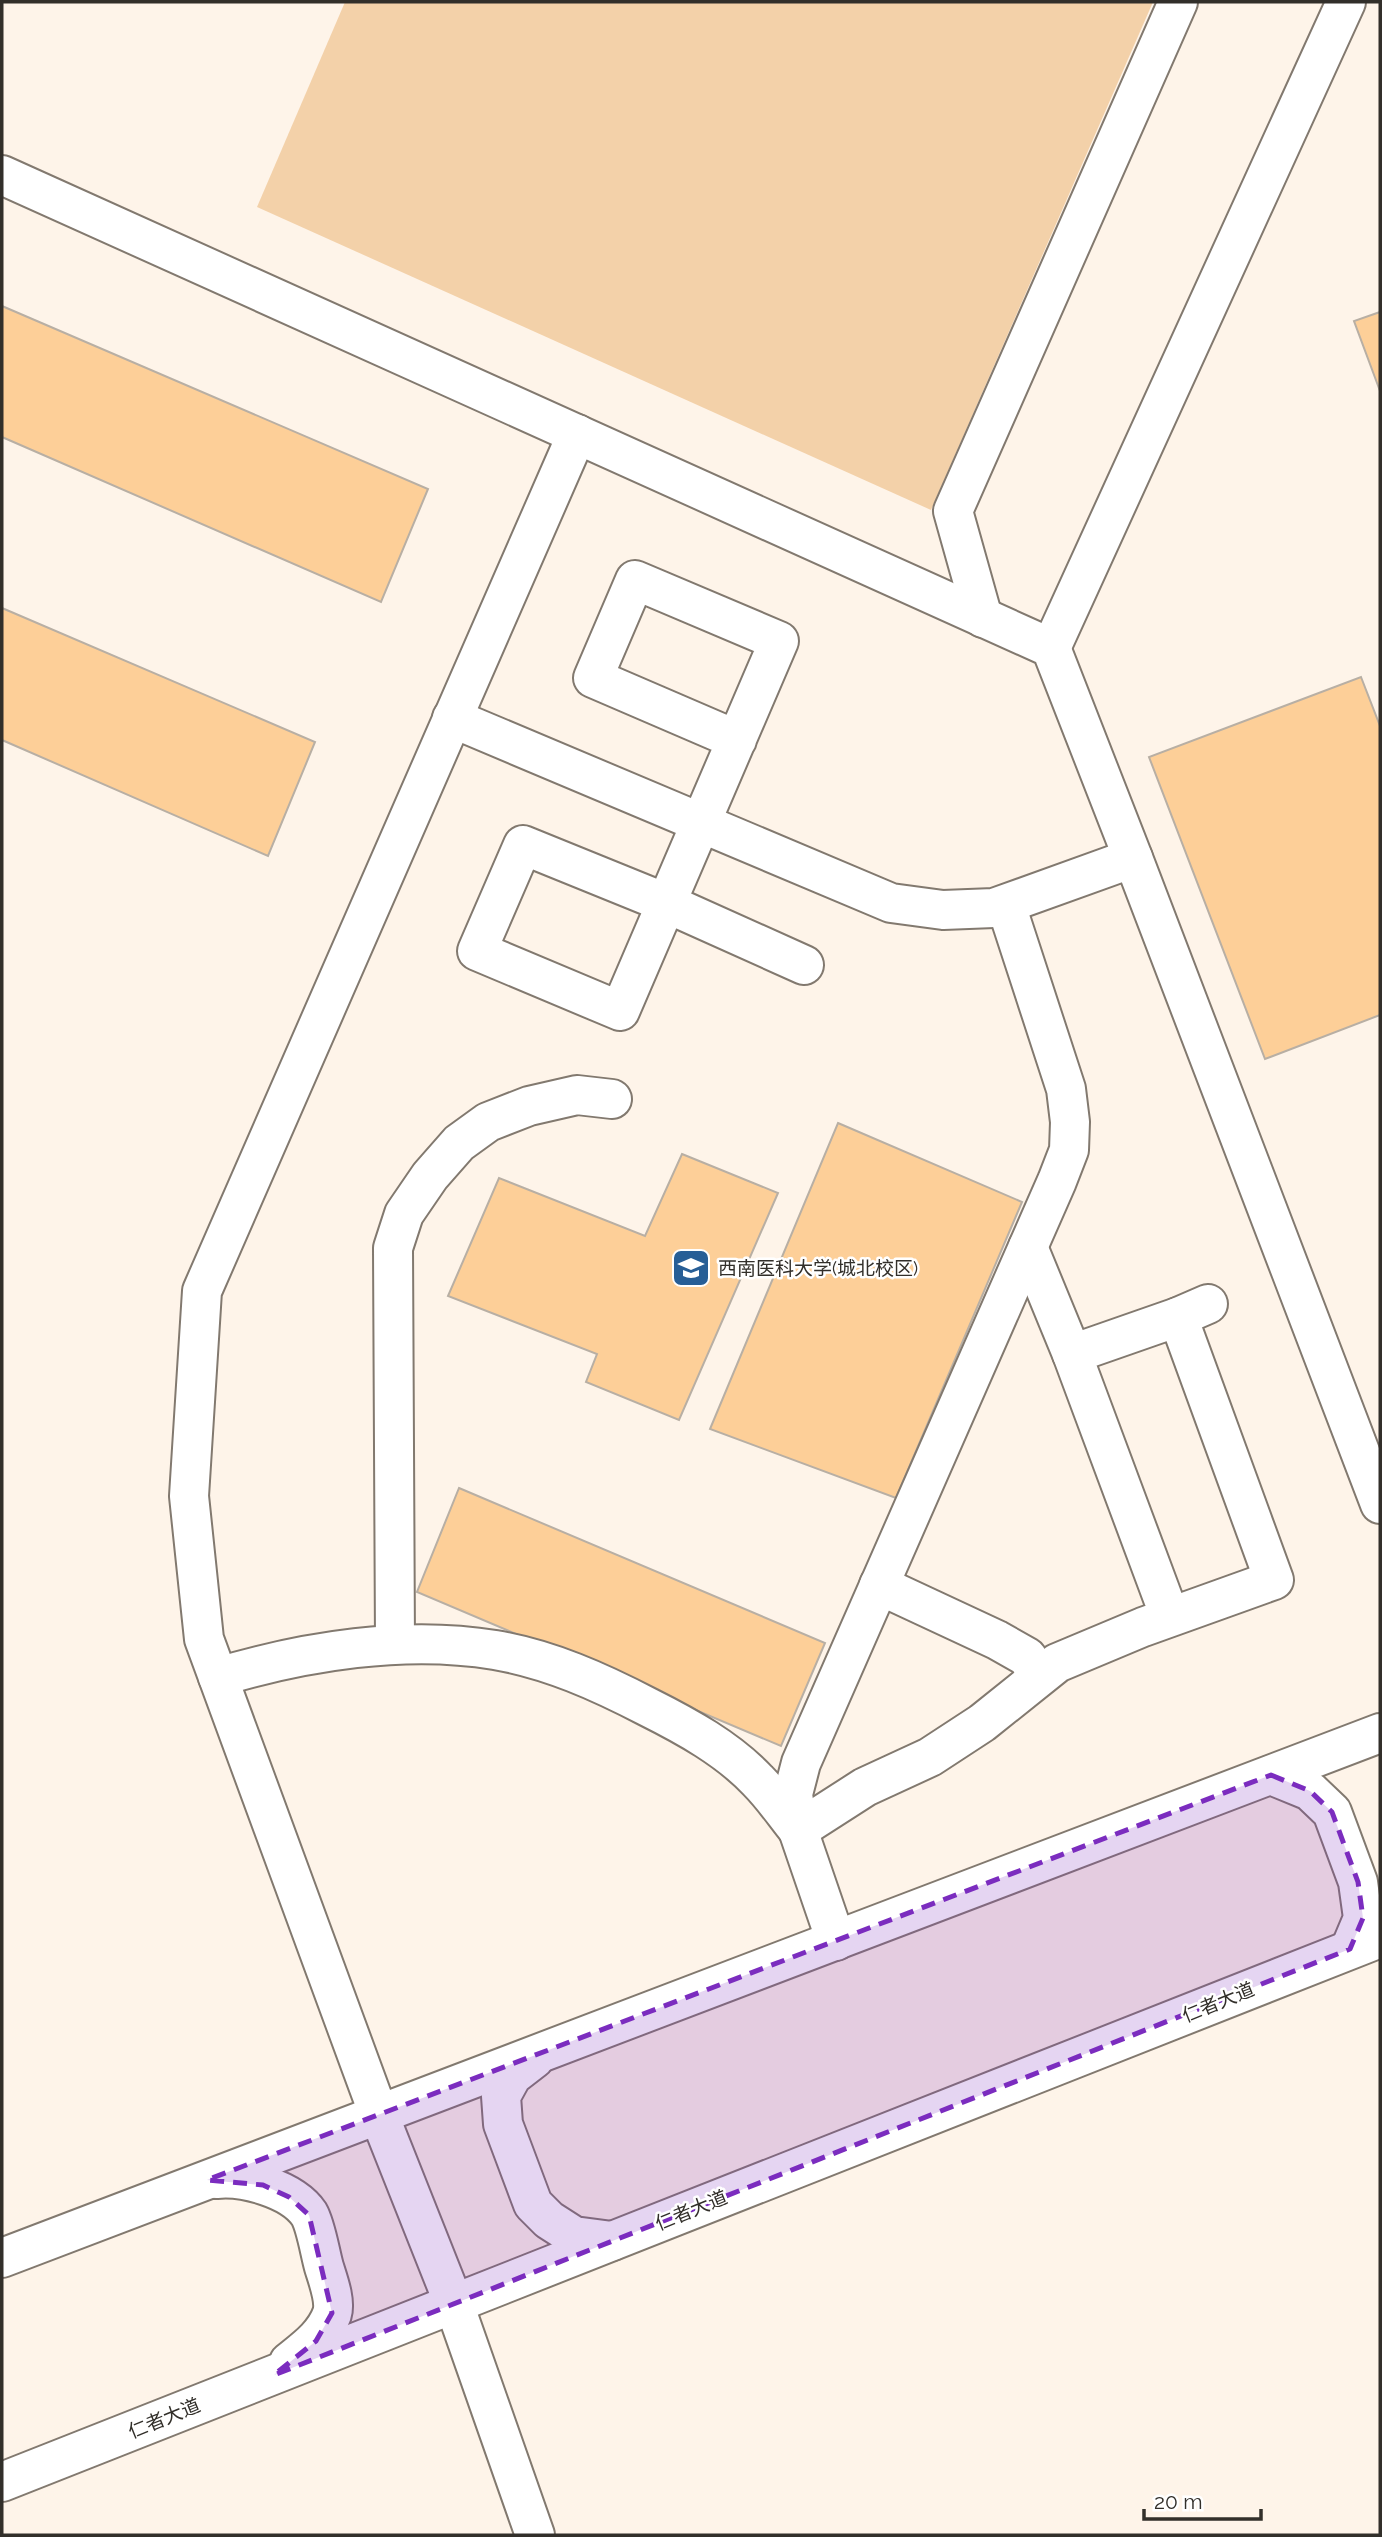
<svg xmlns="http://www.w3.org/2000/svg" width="1382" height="2537" viewBox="0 0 1382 2537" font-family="Raleway,'Noto Sans SC',sans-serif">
<rect width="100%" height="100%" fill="#fef4e9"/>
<path fill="#f3d1a9" d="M 345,2 L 1153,2 L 931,510 L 257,207 Z"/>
<g fill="#fdcf98" stroke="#b8afa4" stroke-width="2">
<path d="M 2,306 L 428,489 L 381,602 L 2,437 Z"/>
<path d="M 1380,312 L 1380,391 L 1354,321 Z"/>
<path d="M 2,608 L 315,742 L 268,856 L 2,740 Z"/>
<path d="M 1361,677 L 1380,726 L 1380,1015 L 1265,1059 L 1149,757 Z"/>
<path d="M 838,1123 L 1022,1202 L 896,1498 L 710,1429 Z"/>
<path d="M 682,1154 L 778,1193 L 679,1420 L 586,1382 L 597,1354 L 448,1296 L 499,1178 L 645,1236 Z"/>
<path d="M 459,1488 L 825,1643 L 781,1746 L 417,1592 Z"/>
</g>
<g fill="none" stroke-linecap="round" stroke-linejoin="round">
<defs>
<g id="minor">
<path d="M 2,175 L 1051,648 L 1133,858 L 1380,1504"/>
<path d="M 983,618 L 953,511 L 1178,2"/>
<path d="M 1051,648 L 1346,2"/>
<path d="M 452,718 L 891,903 L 943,910 L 994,908 L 1133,858"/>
<path d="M 737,740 L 593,678 L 635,580 L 779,641 C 726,765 673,888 620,1011 L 477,951 L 523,845 L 666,903 L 804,965"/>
<path d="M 1028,1247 L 1072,1354"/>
<path d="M 1178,1317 L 1208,1304"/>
<path d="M 879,1585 L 997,1640 L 1027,1657 L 1039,1676"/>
<path d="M 395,1644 L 393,1248 L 404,1214 L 430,1176 L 459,1143 L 488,1122 L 529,1106 L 577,1095 L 612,1099"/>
<path d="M 218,1677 C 305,1651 405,1635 495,1650 C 549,1659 600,1682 648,1707 C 686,1726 728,1749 758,1781 C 773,1796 785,1814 798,1830 L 865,1787 L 930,1757 L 982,1723 L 1057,1663 L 1143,1627 L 1274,1580 L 1178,1317 L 1072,1354 L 1170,1617"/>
<path d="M 1271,1775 L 1310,1791 L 1332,1812 L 1358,1882 L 1363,1918 L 1350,1949"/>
<path d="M 836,1941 L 798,1830 L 793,1794 L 801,1763 L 1057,1181 L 1069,1150 L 1070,1122 L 1066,1089 L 1006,905"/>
<path d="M 534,2059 L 512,2076 L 501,2096 L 503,2124 L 533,2204 L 549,2220 L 574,2236 L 612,2241"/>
<path d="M 216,2179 C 244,2176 292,2189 309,2214 C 316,2226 320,2253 324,2267 C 328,2280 336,2301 332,2314 C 324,2336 305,2349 289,2362"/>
<path d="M 2,2258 L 1380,1733"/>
<path d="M 2,2482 L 1380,1938"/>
<path d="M 535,2535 L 454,2304 L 379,2115 L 204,1639 L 189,1496 L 202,1291 L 577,434"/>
</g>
</defs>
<use href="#minor" stroke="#82796f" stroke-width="42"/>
<use href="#minor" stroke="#fff" stroke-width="38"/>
</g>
<path fill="#7b2cbf" fill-opacity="0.2" stroke="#7b2cbf" stroke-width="5" stroke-dasharray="14 9" stroke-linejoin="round" d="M 1271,1775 L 1310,1791 L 1332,1812 L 1358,1882 L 1363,1918 L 1350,1949 L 274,2375 L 316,2341 L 332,2313 L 309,2215 L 289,2197 L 263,2185 L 207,2180 Z"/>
<defs>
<symbol id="university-square" viewBox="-11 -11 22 22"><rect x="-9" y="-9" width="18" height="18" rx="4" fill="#275e96" stroke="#fff"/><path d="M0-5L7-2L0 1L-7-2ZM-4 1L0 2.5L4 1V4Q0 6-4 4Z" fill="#fff"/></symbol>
</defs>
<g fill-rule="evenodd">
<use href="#university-square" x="669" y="1246" width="44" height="44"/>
</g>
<g text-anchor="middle" stroke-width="5" stroke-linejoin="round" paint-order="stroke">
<g font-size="19" fill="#322f2a" stroke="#fff" text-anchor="start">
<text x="718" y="1275">西南医科大学(城北校区)</text>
</g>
<g font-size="19" fill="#322f2a" stroke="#fff">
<text transform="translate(1218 2002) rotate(-22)" y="7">仁者大道</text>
<text transform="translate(691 2210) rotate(-22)" y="7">仁者大道</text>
<text transform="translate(164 2418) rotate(-22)" y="7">仁者大道</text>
</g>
</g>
<rect width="1382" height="2537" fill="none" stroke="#322f2a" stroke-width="7"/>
<path d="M1144 2509v10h117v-10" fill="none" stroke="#322f2a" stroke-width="3.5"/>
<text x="1154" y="2509" font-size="21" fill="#322f2a" stroke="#ffffff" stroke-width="5" paint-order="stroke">20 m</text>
</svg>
